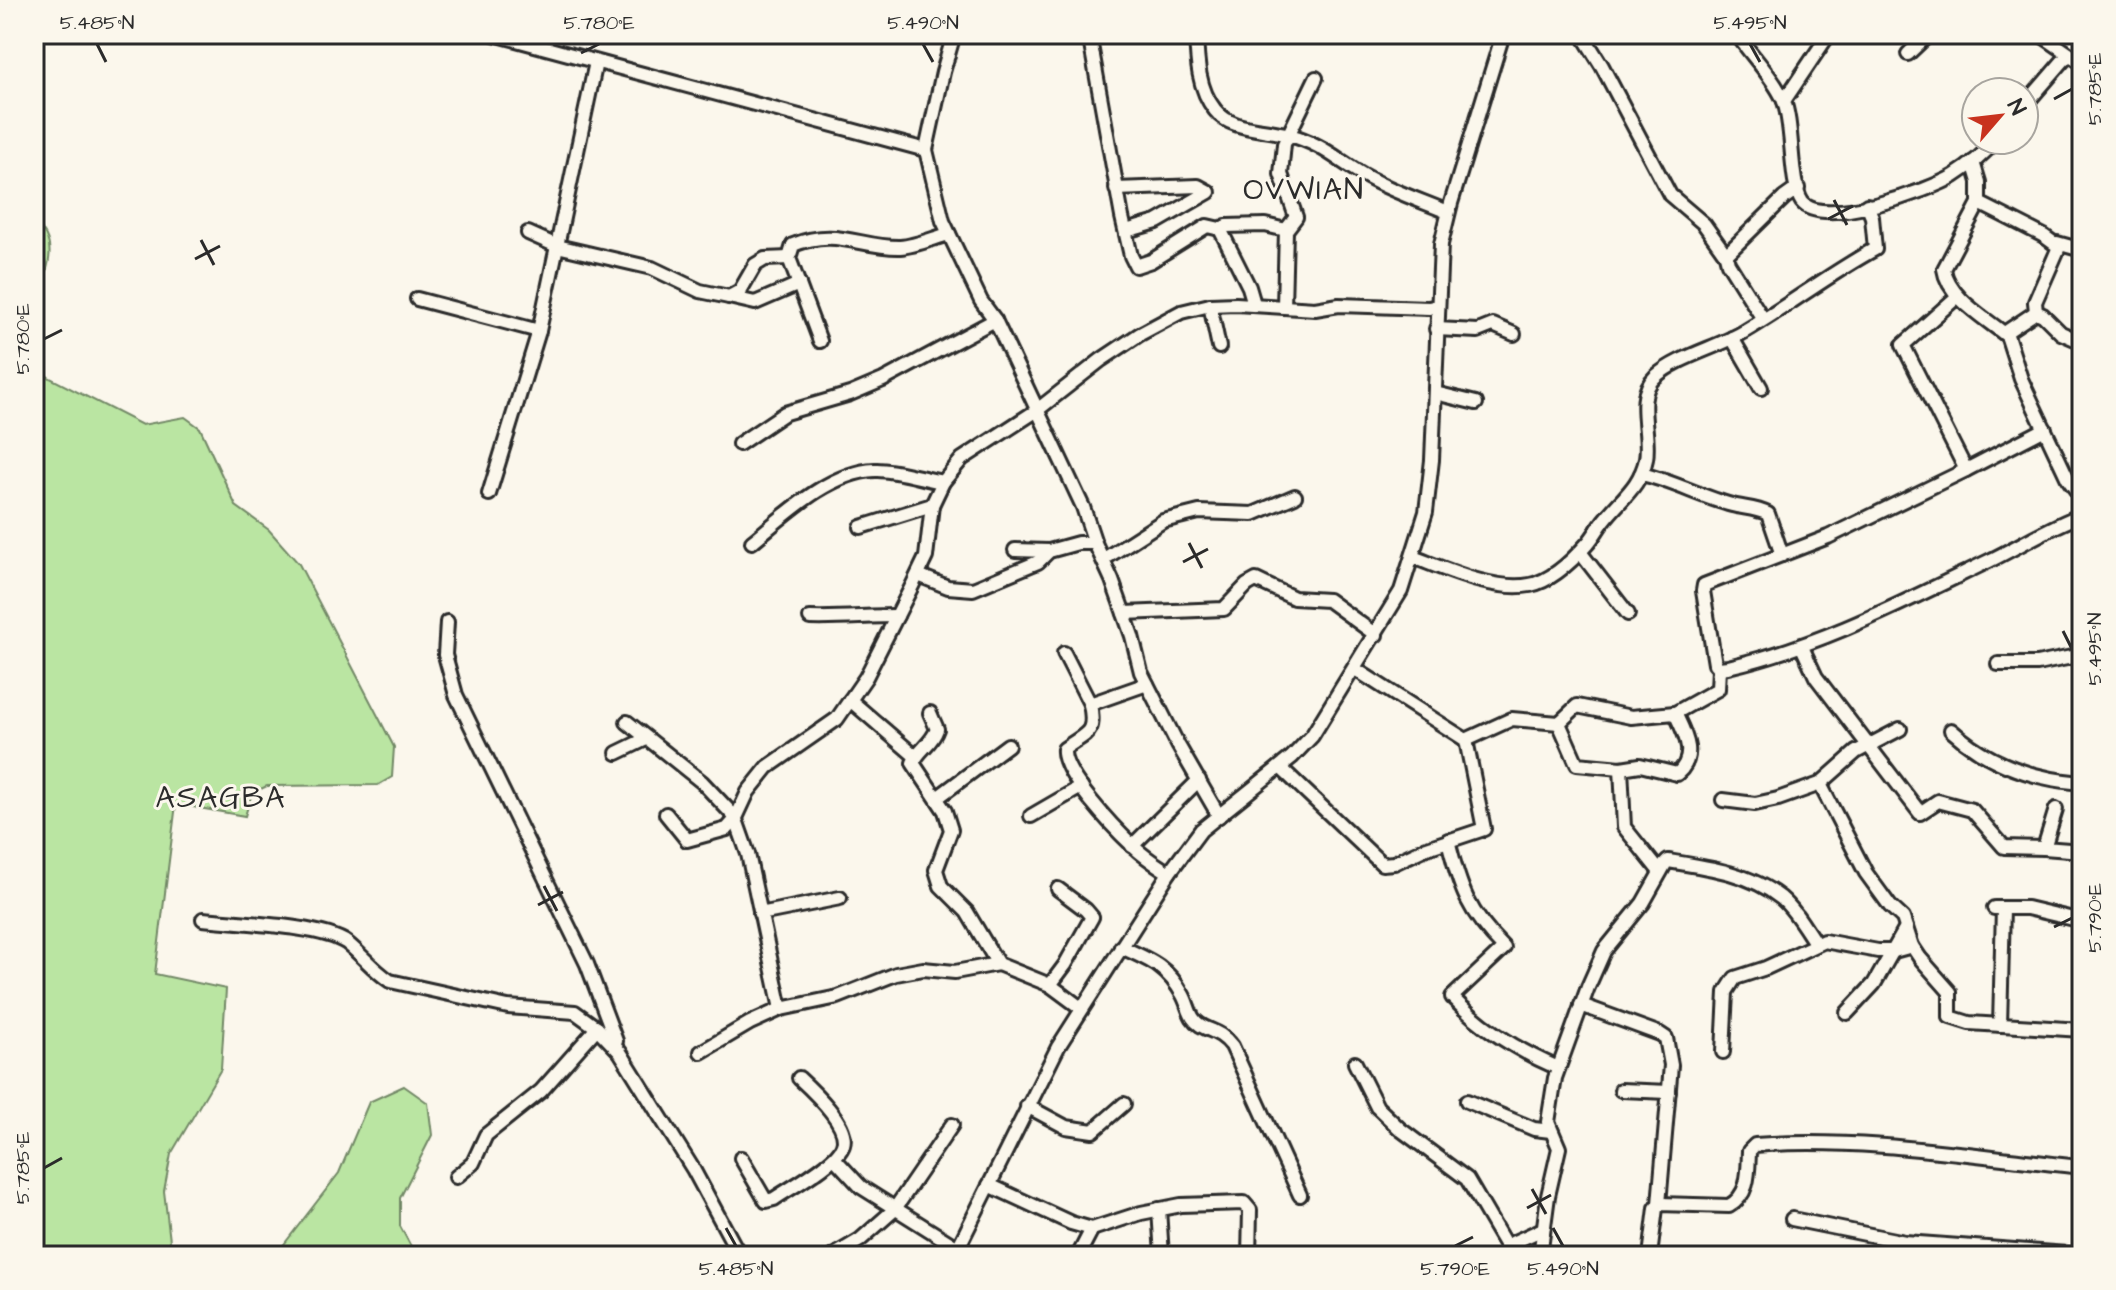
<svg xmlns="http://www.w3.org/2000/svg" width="2116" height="1290" viewBox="0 0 2116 1290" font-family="'Architects Daughter',sans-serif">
<rect width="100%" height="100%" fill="#fbf7ec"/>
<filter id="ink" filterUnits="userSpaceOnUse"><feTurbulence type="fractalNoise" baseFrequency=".0125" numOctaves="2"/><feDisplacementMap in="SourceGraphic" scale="16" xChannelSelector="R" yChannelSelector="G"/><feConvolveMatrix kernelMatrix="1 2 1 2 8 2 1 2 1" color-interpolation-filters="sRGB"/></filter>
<g filter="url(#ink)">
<g fill="#bae5a2" stroke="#728866" stroke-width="2">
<path d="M 34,222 C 64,244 43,279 34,308 Z"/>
<path d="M 34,366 L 50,378 L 142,425 L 185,417 L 200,428 L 236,506 L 269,530 L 299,564 L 394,747 L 392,777 L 378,785 L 267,786 L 252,793 L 245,816 L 176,804 L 155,974 L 226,989 L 221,1069 L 171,1154 L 164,1191 L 171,1249 L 177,1256 L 34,1256 Z"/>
<path d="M 404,1086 L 428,1103 L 432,1135 L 400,1198 L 400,1226 L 416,1256 L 275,1256 L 339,1173 L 369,1102 Z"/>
</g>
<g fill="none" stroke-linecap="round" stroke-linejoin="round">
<defs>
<g id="minor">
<path d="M 494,34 L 926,150"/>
<path d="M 954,34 L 943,72 L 926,150 L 943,221 L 981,301 L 995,320 L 1083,507 L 1095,543 L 1112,580 L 1132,636 L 1141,672 L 1178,745 L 1219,816"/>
<path d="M 1089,34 L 1122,217 L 1131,256 L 1136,266 L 1151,261 L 1207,226 L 1220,229 L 1226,226 L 1265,225 L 1286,230 L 1296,217 L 1281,174 L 1284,144 L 1316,78"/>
<path d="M 1196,34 C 1197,60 1198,89 1215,110 C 1231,131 1265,128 1289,135 C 1324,144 1339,162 1369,178 C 1394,192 1422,201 1448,212"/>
<path d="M 1582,34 L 1602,66 L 1670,195 L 1704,224 L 1726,255 L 1728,263 L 1763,319"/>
<path d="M 1737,34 C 1751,56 1772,75 1783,99 C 1794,123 1789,183 1802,202 C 1822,229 1931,190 1954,176 C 1970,166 1984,154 1996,140"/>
<path d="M 2040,34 L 2082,63"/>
<path d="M 1908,54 L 1929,34"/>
<path d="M 1784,101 L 1829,34"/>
<path d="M 2024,106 L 2068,55"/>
<path d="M 1973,162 L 1979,182 L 1979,203 L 2044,236 L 2059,247 L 2035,302 L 2036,312"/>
<path d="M 1116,189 L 1198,186 L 1209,192 L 1157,222 L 1126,231"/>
<path d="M 1979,203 L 1944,269 C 1948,298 1987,319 2007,336"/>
<path d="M 1220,229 L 1249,287 L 1254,304"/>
<path d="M 528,233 L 557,246 L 652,268 L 700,291 L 729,297 L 740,291 L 755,265 L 765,259 L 789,258"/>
<path d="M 2057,243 L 2082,250"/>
<path d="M 1726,255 L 1784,198 L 1798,188"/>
<path d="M 1958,296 L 1903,345 L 1966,470"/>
<path d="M 729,297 L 755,303 L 799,284"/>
<path d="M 417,299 L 539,331"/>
<path d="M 1210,305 L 1219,347"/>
<path d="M 1284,307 L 1286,230"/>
<path d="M 1436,329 L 1478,331 L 1493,325 L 1514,334"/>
<path d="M 1732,338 L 1761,388"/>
<path d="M 820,341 L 789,258 L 793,245 C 836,227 861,248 900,247 C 915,246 934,238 949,234"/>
<path d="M 2082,342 L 2061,333 L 2043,315 L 2036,312 L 2006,332 L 2021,379 L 2068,479 L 2082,498"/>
<path d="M 1435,393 L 1476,403"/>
<path d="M 2045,429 L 1966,470 L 1828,537 L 1704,585 L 1703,591 L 1715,664 L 1719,668 L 1728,667 C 1820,646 1904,602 1989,561 C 2020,546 2049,527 2082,515"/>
<path d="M 739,444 L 785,413 L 850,394 L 883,380 L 995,320"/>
<path d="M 1641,474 C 1673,481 1701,497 1732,505 C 1744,508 1757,508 1768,514 L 1782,555"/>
<path d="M 489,494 L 539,331 L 596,62"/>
<path d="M 861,527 L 932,505"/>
<path d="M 752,542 C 785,515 829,472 875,470 C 894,469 923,479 943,482"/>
<path d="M 1015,550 L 1049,551"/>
<path d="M 1580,552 L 1628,614"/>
<path d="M 1413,557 C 1445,569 1495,592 1530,585 C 1552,581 1574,559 1588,543 C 1595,535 1599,526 1606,518 C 1621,499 1641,485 1646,459 C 1651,433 1634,397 1655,377 C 1677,357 1716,348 1742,333 C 1787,307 1829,274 1875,249 L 1872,217 L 1867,205"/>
<path d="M 1104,559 L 1163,521 L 1199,512 L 1253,514 L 1295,496"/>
<path d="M 918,575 L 948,587 L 973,589 L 1038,562 L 1049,551 L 1078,543 L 1095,543"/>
<path d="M 1124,613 L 1224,609 L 1247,585 L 1256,580 L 1294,598 L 1328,600 L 1376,635"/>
<path d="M 810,618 C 839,619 868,616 897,616"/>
<path d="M 447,622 L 445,655 L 456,695 L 587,964 L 616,1041"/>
<path d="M 1802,647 L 1816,677 L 1920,813 L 1938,801 L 1972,810 L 2004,847 L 2044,848"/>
<path d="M 1064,653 L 1090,704 L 1147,684"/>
<path d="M 1998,664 L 2037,664 L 2082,655"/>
<path d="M 850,700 L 915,756"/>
<path d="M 1090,704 C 1096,735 1087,732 1064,749 C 1061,773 1115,829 1133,846 C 1144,857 1157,865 1169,873"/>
<path d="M 930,713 L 937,729 C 932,744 918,750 913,763 L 945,811 L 951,830 L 936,870 L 941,886 L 967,912 L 998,964 L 1050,985 L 1081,1008"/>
<path d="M 627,722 L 702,782 L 735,817 L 748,854 L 781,1009"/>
<path d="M 1559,723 L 1577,764 L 1621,768 L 1640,765 L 1677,774 C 1698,756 1685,734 1675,713"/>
<path d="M 1951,730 C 1988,764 2032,779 2082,783"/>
<path d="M 1466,740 L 1512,719 L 1559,723 L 1577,706 L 1631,717 L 1675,713 L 1718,689 L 1719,668"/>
<path d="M 617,753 L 646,739"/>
<path d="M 1280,767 L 1382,864 L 1394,863 L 1424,849 L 1484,829 L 1466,740 L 1355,669"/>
<path d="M 1621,768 L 1624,827 L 1660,872"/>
<path d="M 1820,784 L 1866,873 L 1890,906 L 1903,918 L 1912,946 L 1920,958 L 1950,992 L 1950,1017 L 1969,1023 L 2082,1030"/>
<path d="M 937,798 L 1008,745"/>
<path d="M 1723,800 L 1755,804 L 1778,799 L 1820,784 L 1856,752 L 1900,729"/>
<path d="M 2056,809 L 2044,848 L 2082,851"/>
<path d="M 666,814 L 687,840 L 727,829 L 735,820 L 748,792 L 768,767 L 837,719 L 866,677 L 913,584 L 926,557 L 932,505 L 943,482 L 962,459 L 1036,411 L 1101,360 L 1140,334 L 1181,312 L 1210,305 L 1236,304 L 1315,309 L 1339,305 L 1429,308 L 1437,306"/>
<path d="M 1031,816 L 1081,787"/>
<path d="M 1448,840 C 1460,889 1468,912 1504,948 L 1452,997 C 1481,1028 1519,1051 1558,1068"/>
<path d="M 1132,846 L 1199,780"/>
<path d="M 1994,908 L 2027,908 L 2082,921"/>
<path d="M 760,914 L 840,898"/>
<path d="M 203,919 C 237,923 322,925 347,943 C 362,955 373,970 390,981 L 508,1007 L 575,1012 L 597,1028 L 620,1052 L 693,1169 L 740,1256"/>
<path d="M 1121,947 C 1150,960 1167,966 1183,995 C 1187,1002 1189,1012 1193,1018 C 1202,1032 1218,1027 1232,1046 L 1300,1195"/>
<path d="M 1050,985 L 1065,965 L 1092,917 L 1086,910 L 1058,889"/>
<path d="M 1581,1005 L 1660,1034 L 1666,1038 L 1671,1065 L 1659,1204"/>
<path d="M 1847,1013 L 1874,984 L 1906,928"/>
<path d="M 2000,1025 L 2003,908"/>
<path d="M 701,1052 L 750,1023 L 781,1009 L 838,997 L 896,974 L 923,969 L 955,972 L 998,964"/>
<path d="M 1723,1052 L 1726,992 L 1735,978 L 1766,968 L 1824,941 L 1878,951 L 1894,951 L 1912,946"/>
<path d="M 1355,1063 L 1377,1107 L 1400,1129 L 1467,1179 L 1505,1244 L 1510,1244 L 1543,1229"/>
<path d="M 1621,1090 L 1669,1092"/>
<path d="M 1467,1101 L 1534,1129 L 1551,1131"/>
<path d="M 1027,1106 L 1066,1127 L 1093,1131 L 1124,1104"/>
<path d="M 741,1158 L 766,1201 L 774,1199 C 790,1188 838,1162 843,1145 C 850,1125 812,1090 799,1078"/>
<path d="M 835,1159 L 861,1187 L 958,1248"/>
<path d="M 456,1177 L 473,1163 L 486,1135 L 541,1091 L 597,1028"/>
<path d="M 989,1185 L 1071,1223 L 1092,1229 L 1141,1213 L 1181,1205 L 1244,1203 L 1250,1210 L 1249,1256"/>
<path d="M 1159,1209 L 1162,1256"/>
<path d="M 1792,1219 L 1905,1242 L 2082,1255"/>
<path d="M 833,1256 L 860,1240 L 894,1210 L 952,1125"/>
<path d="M 954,1256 L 1058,1047 L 1169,873 L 1201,830 L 1292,757 L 1312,736 L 1401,591 L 1426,512 L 1432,460 L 1441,244 L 1451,203 L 1503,34"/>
<path d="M 1078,1256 L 1092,1229"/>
<path d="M 1540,1256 L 1548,1196 L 1559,1148 L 1548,1122 L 1555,1078 L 1588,987 L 1604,951 L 1643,903 L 1665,864 L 1668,861 C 1706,867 1750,873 1781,898 C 1795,910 1805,928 1815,943"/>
<path d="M 1650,1256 L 1656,1208 L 1659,1204 L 1729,1206 C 1750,1194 1748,1172 1749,1151 L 1755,1145 C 1864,1137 1973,1156 2082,1167"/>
</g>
</defs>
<use href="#minor" stroke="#2b2b2b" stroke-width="18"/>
<use href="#minor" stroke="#fbf7ec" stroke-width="12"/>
</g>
</g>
<path fill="none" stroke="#2b2b2b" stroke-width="3" d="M 97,44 L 106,62M 923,44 L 933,62M 1750,44 L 1760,62M 581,53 L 599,44M 2054,99 L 2072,89M 1834,200 L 1847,225M 1828,219 L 1853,206M 201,240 L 214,265M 195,259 L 220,246M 44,339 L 62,330M 1189,543 L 1202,568M 1183,562 L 1208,549M 2063,631 L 2072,649M 544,886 L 557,911M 538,905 L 563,892M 2054,927 L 2072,918M 44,1168 L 62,1158M 1532,1189 L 1546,1214M 1527,1208 L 1551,1195M 726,1228 L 736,1246M 1553,1228 L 1563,1246M 1455,1246 L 1473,1237"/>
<g text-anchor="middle" stroke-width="6" stroke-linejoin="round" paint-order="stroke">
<g font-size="30" letter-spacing="2" fill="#2b2b2b" stroke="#fbf7ec">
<text x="1304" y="199">OVWIAN</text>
<text x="221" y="807">ASAGBA</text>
</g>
</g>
<rect width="2116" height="1290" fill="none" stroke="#fbf7ec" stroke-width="88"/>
<g transform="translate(2000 116) rotate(62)"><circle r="38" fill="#fbf7ec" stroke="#a8a59f" stroke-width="2"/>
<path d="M0-6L14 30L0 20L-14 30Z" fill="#c8321e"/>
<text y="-12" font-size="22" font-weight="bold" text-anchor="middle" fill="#2b2b2b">N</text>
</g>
<rect x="44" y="44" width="2028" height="1202" fill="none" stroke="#2b2b2b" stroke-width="3"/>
<g font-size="20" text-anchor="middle" fill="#2b2b2b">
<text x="97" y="29">5.485°N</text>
<text x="599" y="29">5.780°E</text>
<text x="923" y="29">5.490°N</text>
<text x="1750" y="29">5.495°N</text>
<text transform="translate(2094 89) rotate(-90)" y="7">5.785°E</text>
<text transform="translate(22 339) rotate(-90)" y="7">5.780°E</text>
<text transform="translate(2094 649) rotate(-90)" y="7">5.495°N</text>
<text transform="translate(2094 918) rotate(-90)" y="7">5.790°E</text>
<text transform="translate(22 1168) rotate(-90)" y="7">5.785°E</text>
<text x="736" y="1275">5.485°N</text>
<text x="1455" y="1275">5.790°E</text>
<text x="1563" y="1275">5.490°N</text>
</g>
</svg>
